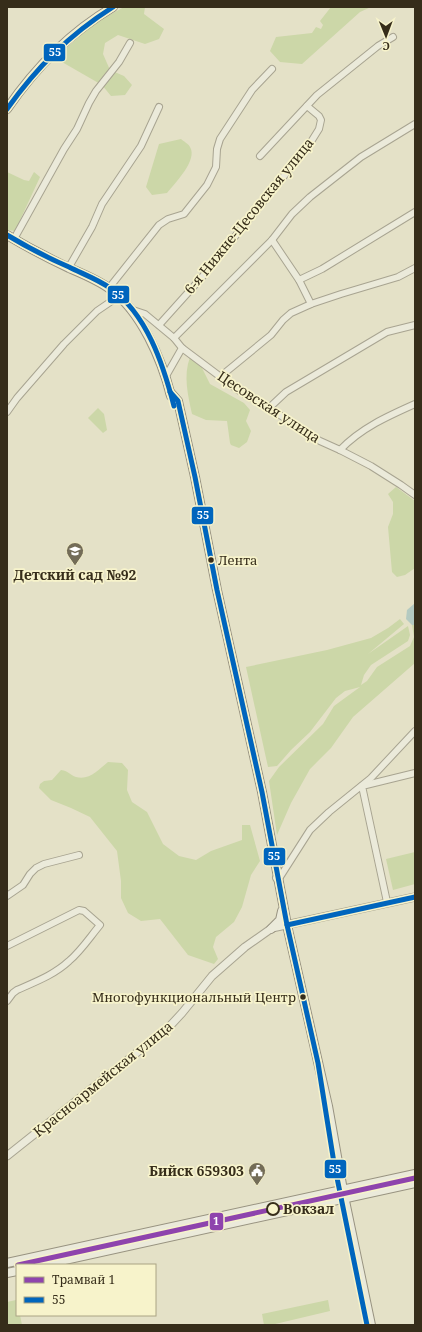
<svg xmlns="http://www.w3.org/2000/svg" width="422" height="1332" viewBox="0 0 422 1332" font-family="'Noto Serif',serif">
<rect width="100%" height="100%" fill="#e4e1c7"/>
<g fill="#ccd7a8">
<path d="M 124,7 L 145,7 L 144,14 L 164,29 L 159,39 L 145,44 L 118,35 L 105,43 L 103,54 L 110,70 L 124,76 L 132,85 L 125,95 L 111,96 L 102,85 L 55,58 L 95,23 Z"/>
<path d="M 331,7 L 371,7 L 360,12 L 302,64 L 280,62 L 270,51 L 276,37 L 312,33 L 316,27 L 321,29 L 323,25 L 320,21 Z"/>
<path d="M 181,139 C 183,141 189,144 190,147 C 198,160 175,183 167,193 L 152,195 L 146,187 L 159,144 Z"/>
<path d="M 7,172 L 24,180 L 29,181 L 34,172 L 40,177 L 15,231 L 7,230 Z"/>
<path d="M 190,357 L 201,366 L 210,384 L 244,403 L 250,410 L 246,421 L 251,431 L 247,442 L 239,448 L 231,445 L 230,443 L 227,421 L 206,420 L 192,414 C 188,395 183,376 190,357 Z"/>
<path d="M 98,408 L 104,414 L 107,430 L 103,433 L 88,418 Z"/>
<path d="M 396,487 L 415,501 L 415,568 L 405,575 L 397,577 L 392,572 L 388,527 L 393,514 L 393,502 L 388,494 Z"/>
<path d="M 400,619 L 404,624 L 368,654 L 408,626 L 410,635 L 408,641 L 371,665 L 364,675 L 361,685 L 367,681 L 377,667 L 410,646 L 414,637 L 412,625 L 415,625 L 415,663 L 353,717 L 331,748 L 310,769 L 291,803 L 277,835 L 269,781 L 279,767 L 323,724 L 334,706 L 360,687 L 345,691 L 336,698 L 310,732 L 291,750 L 277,766 L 268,767 L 246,667 L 327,650 L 371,638 L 388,628 Z"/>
<path d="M 108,762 L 122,763 L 128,770 L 127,790 L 132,802 L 147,812 L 163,844 L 179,856 L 196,860 L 211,851 L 242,840 L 242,825 L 250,825 L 260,861 L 251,875 L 242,907 L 234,922 L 216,937 L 213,947 L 218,959 L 214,964 L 188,955 L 160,919 L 141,921 L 128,913 L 121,898 L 121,881 L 117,851 L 90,817 L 71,808 L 51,800 L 39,788 L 40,784 L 44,781 L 52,780 L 61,770 C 69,771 70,775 76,777 C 89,781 99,769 108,762 Z"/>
<path d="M 415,852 L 415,884 L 393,890 L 386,859 Z"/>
<path d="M 16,1300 L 17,1315 L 20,1315 L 22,1325 L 7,1325 L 7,1302 Z"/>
<path d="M 328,1300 L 330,1311 L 271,1325 L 264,1325 L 262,1314 Z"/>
</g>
<path fill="#b4cac1" d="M 415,603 L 415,625 L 412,625 L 406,619 L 407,610 Z"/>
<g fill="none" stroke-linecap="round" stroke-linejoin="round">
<defs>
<g id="minor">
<path d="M 260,156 L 317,95 L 378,46 L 393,37"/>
<path d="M 14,239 L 64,149 L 77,129 L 89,103 L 96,91 L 119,62 L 130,43"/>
<path d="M 272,240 L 299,280 L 311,304"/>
<path d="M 69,267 L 92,227 L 102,204 L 141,146 L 159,107"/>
<path d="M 299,280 L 322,269 L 415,212"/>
<path d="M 109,288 L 159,225 L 168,219 L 184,214 L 207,185 L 216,167 L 217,149 L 220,139 L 252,90 L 272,69"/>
<path d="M 130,309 L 145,314 L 174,338 L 182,348 L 238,390 L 269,408 L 320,441 L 340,450 L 371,466 L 401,485 L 415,495"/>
<path d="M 159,325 L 203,276 L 309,145 L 319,129 L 321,120 L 319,116 L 307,106"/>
<path d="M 174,338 L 272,240 L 292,214 L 310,197 L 361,157 L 415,124"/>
<path d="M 166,376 L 182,348"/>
<path d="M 221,376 L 271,335 L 283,320 L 291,313 L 311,304 L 341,294 L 398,277 L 415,268"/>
<path d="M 269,408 L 286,392 L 387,332 L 415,325"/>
<path d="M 7,412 L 17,398 L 64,344 L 97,311 L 119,296"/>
<path d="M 340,450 C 361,428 388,416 415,404"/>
<path d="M 276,878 L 280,877 L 310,830 L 329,812 L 371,778 L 415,731"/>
<path d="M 7,896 L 23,885 L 30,874 L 36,868 L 44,864 L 79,855"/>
<path d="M 387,902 L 362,786 L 415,773"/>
<path d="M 7,946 L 79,910 L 84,911 L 100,925 C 90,937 81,951 69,961 C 54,975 35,982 17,990 L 13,993 L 7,1001"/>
</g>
<path id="tertiary" d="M 7,1156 L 169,1027 L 182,1013 L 212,976 L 245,947 L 272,928 L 415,897"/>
<g id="secondary">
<path d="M 7,109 C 35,68 69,33 113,7"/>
<path d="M 7,235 C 27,247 48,258 69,268 C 83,274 98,280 110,289 C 141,311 162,360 171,396"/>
<path d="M 170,392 L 178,401 L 195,477 L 217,590 L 262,792 L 287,925 L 328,1106 L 344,1196 L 371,1325"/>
<path d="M 271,929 L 280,920 L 282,911"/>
<path d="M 7,1263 L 415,1174"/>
<path d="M 42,1265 L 415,1183"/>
<path d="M 7,1273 L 17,1271"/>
</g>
</defs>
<use href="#minor" stroke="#a8a491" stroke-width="8"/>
<use href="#tertiary" stroke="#a8a491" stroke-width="9"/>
<use href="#secondary" stroke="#989381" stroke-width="10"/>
<use href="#minor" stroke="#ebeada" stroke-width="6"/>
<use href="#tertiary" stroke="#ebeada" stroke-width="7"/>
<use href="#secondary" stroke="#ebeada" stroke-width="8"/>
<defs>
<g id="bus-1">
<path d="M 7,109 C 37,67 69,35 113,7"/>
<path d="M 7,235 C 27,247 48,258 69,267 C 83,274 97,279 110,288 C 147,314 163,364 174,406"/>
<path d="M 170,392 L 178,401 L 195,477 L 217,590 L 262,792 L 287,925 L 318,1063 L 334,1163 L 367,1325"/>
<path d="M 287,925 L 415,897"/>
</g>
</defs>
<use href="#bus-1" stroke="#f7f3cb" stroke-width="8"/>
<use href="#bus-1" stroke="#0065bd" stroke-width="5"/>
<defs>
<path id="tram-1" d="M 18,1265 L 415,1178"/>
</defs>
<use href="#tram-1" stroke="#f7f3cb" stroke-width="8"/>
<use href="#tram-1" stroke="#8e44ad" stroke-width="5"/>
</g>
<defs>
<symbol id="school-pin" viewBox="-11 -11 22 30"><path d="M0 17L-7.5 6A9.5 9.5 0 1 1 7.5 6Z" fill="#736c57" stroke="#f7f3cb"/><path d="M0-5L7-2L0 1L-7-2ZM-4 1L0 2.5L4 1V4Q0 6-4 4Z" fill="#fff"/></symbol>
<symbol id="civic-pin" viewBox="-11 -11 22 30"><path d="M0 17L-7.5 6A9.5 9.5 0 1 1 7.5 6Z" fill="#736c57" stroke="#f7f3cb"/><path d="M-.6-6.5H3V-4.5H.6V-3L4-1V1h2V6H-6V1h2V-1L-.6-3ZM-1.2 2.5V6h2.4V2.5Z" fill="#fff"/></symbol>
</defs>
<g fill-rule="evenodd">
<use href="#school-pin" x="65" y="541" width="20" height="27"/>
<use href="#civic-pin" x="247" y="1161" width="20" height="27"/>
</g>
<g fill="#362d1a" stroke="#f7f3cb" stroke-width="1.5">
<circle cx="211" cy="560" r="3.5"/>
<circle cx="303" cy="997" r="3.5"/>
</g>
<circle fill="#f7f3cb" stroke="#362d1a" stroke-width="2" cx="273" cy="1209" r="6"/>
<g text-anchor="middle" stroke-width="3.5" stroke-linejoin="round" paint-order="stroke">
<g font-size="13" fill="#362d1a" stroke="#f7f3cb" text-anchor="start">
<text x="218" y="565">Лента</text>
<text x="296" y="1002" text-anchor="end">Многофункциональный Центр</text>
</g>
<g font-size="14" fill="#362d1a" stroke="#f7f3cb">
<text transform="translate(249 216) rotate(-51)" y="5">6-я Нижне-Цесовская улица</text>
<text transform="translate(269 407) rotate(33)" y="5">Цесовская улица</text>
<text transform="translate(103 1079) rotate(-39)" y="5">Красноармейская улица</text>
</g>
<g font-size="14" font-weight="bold" fill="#362d1a" stroke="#f7f3cb">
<text x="75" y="580">Детский сад №92</text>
<text x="244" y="1176" text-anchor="end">Бийск 659303</text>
</g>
<g font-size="14" font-weight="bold" fill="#362d1a" stroke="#f7f3cb" text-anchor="start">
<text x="283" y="1214">Вокзал</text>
</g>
</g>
<g stroke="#f7f3cb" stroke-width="1.5">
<rect x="43" y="43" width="23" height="19" rx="4" fill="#0065bd"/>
<rect x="107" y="285" width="23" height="19" rx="4" fill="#0065bd"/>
<rect x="191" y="506" width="23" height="19" rx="4" fill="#0065bd"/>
<rect x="263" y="847" width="23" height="19" rx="4" fill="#0065bd"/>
<rect x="324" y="1159" width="23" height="20" rx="4" fill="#0065bd"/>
<rect x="209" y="1212" width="15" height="19" rx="4" fill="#8e44ad"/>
</g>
<g font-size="11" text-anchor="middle" font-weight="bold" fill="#fff">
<text x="55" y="56">55</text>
<text x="118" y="299">55</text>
<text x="203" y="519">55</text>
<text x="274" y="860">55</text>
<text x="335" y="1173">55</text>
<text x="216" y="1225">1</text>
</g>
<rect width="422" height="1332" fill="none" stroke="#362d1a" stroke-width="16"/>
<rect x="16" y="1264" width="140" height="52" fill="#f7f3cb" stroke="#aaa484"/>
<rect x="24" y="1277" width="20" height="6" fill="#8e44ad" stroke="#aaa484"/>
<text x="52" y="1284" font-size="12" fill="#362d1a">Трамвай 1</text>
<rect x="24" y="1297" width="20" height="6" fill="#0065bd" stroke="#aaa484"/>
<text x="52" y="1304" font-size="12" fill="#362d1a">55</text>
<g transform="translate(386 36) rotate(179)" stroke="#f7f3cb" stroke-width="3" paint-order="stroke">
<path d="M0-3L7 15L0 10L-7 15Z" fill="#362d1a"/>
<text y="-6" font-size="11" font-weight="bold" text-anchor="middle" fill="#362d1a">С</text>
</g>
</svg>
